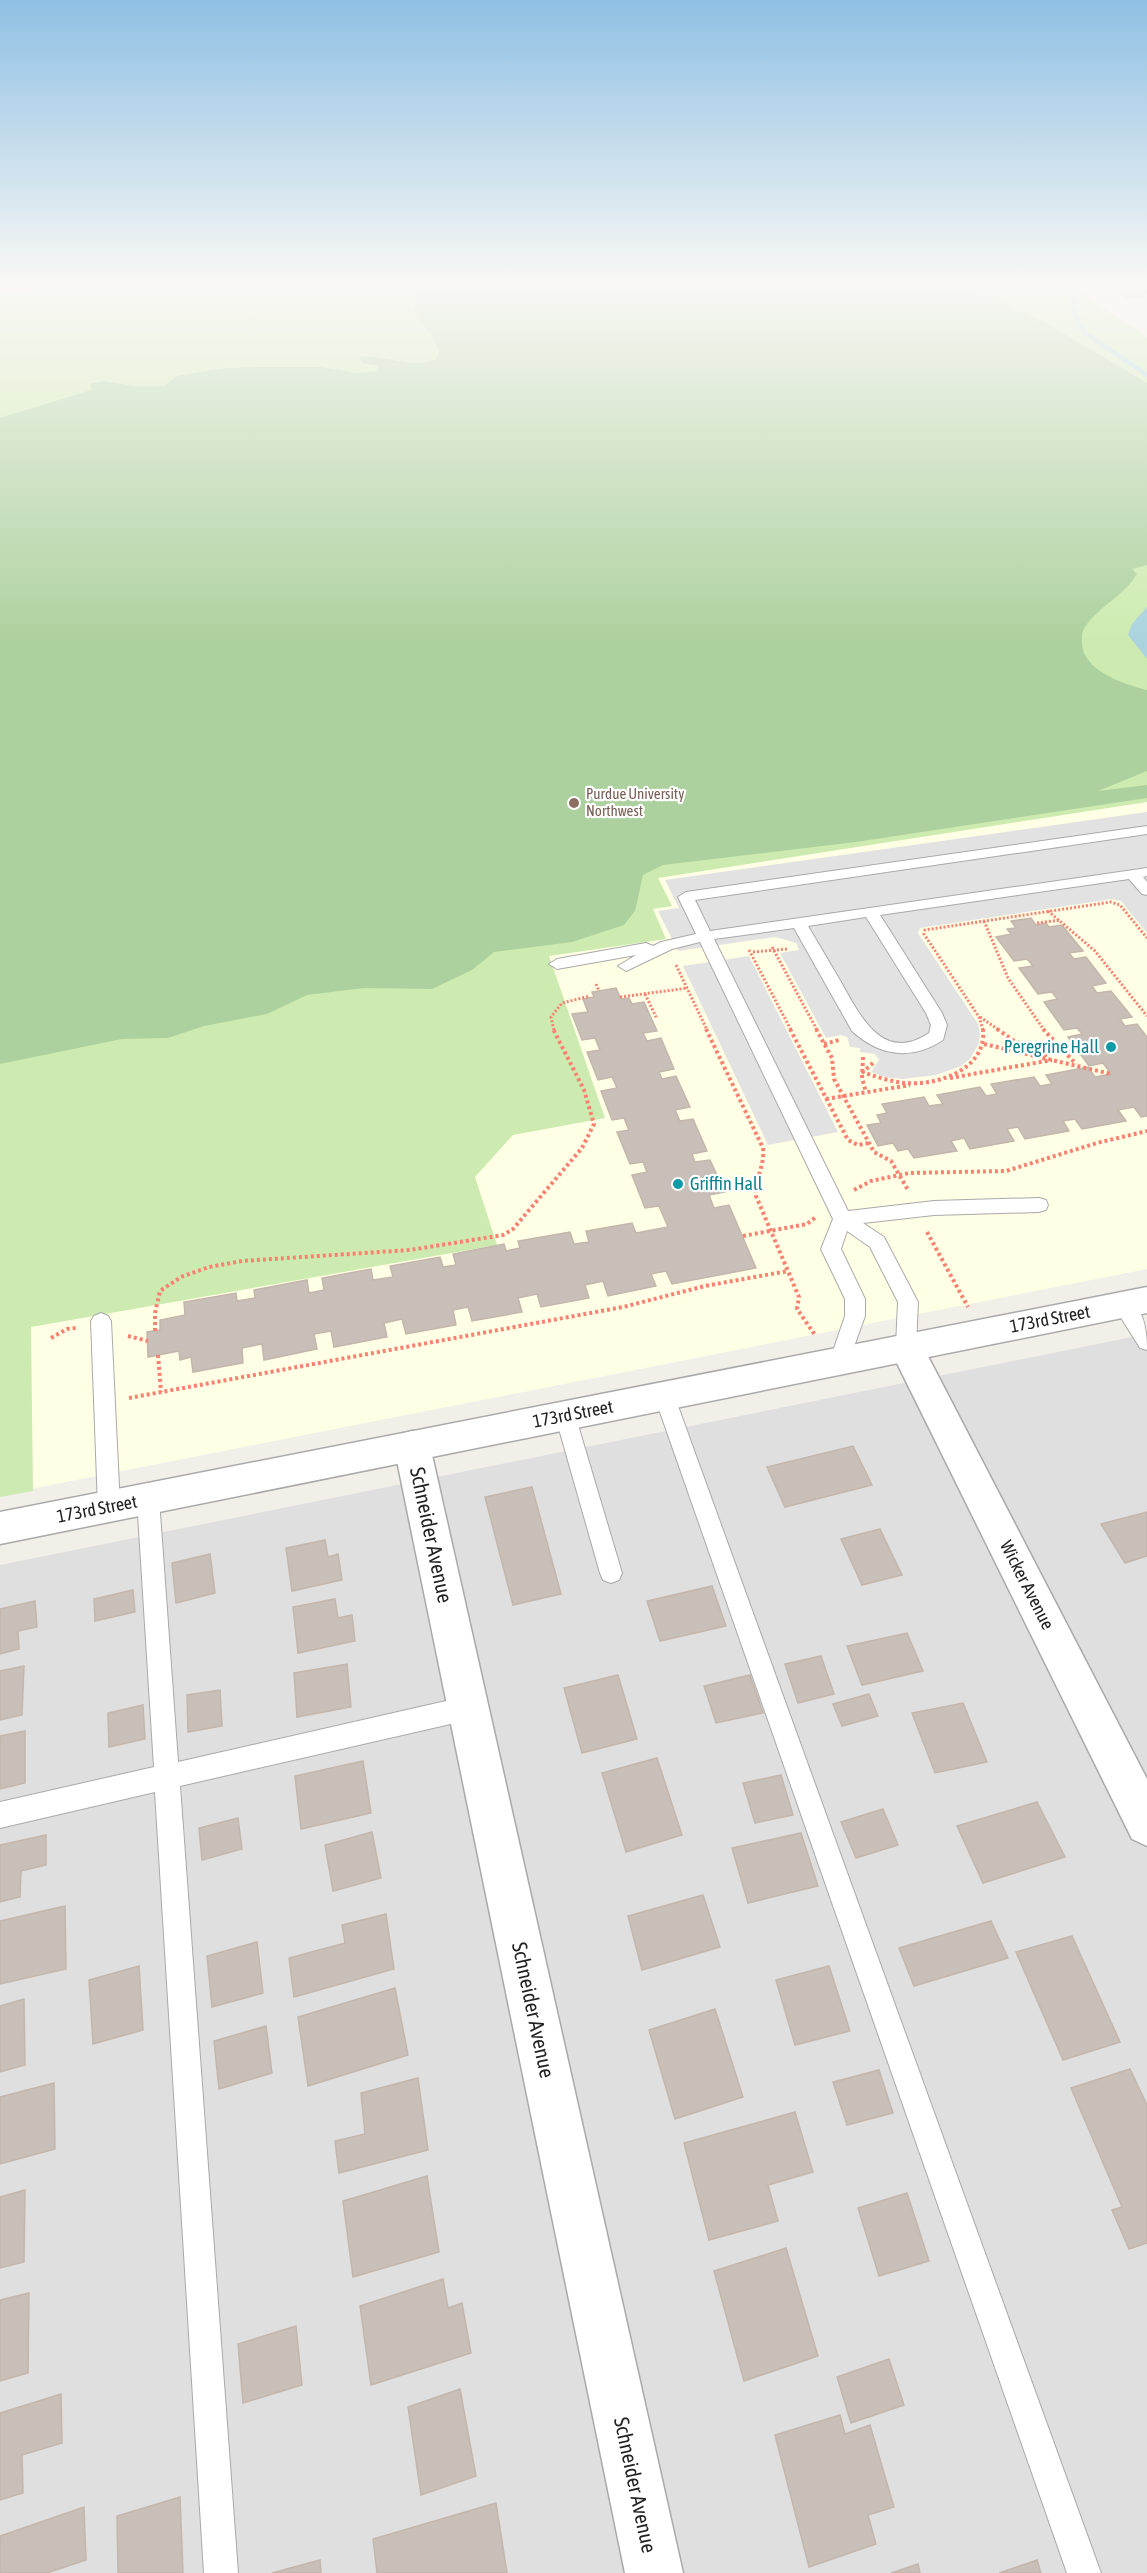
<svg xmlns="http://www.w3.org/2000/svg" width="1147" height="2573" viewBox="0 0 1147 2573" font-family="'Asap Condensed',sans-serif">
<rect width="100%" height="100%" fill="#f2efe9"/>
<path fill="#e0dfdf" d="M 1147,1334 L 1147,2573 L 0,2573 L 0,1565 Z"/>
<path fill="#ffffe5" d="M 120,283 L 1067,283 L 1147,337 L 1147,1269 L 0,1495 L 0,292 Z"/>
<path fill="#cdebb0" d="M 120,283 L 1067,283 L 1147,337 L 1147,802 L 658,878 L 672,906 L 653,909 L 666,939 L 549,956 L 605,1118 L 513,1135 L 475,1177 L 497,1245 L 31,1327 L 33,1491 L 0,1497 L 0,292 Z"/>
<path fill="#add19e" d="M 423,283 L 960,283 C 991,291 1016,312 1046,323 L 1147,383 L 1147,565 L 1132,569 L 1137,574 C 1124,596 1099,606 1085,627 C 1082,631 1082,635 1082,640 C 1080,670 1123,684 1147,690 L 1147,771 L 1098,791 L 1147,785 L 1147,798 L 856,842 L 663,865 L 643,875 L 635,911 L 624,925 L 572,942 L 494,952 L 472,970 L 432,989 L 364,988 L 307,995 L 267,1014 L 204,1026 L 168,1038 L 122,1039 L 0,1064 L 0,418 L 91,390 L 90,384 L 104,381 L 134,386 L 164,386 L 177,376 L 226,368 L 256,367 L 320,367 L 358,373 L 377,371 L 378,366 L 362,363 L 359,357 C 388,355 408,369 435,360 L 439,351 L 431,334 L 418,319 L 421,313 L 413,310 L 416,302 L 414,293 Z"/>
<g fill="#e2e2e2">
<path d="M 1147,812 L 1147,933 L 1121,901 L 1112,899 L 920,928 L 918,933 L 978,1024 L 980,1034 L 979,1043 L 970,1059 L 961,1066 L 936,1075 L 903,1079 L 885,1077 L 871,1072 L 879,1060 L 875,1054 L 860,1052 L 860,1048 L 850,1047 L 847,1037 L 841,1035 L 826,1038 L 780,953 L 799,950 L 796,943 L 775,937 L 678,951 L 658,911 L 679,908 L 665,880 Z"/>
<path d="M 749,956 L 838,1132 L 768,1145 L 683,966 Z"/>
</g>
<path fill="#aad3df" d="M 1147,607 L 1147,659 L 1128,635 L 1132,624 Z"/>
<g fill="none" stroke-linecap="round" stroke-linejoin="round">
<path stroke="#aad3df" stroke-width="4.5" d="M 1072,297 L 1075,315 L 1085,333 L 1147,375"/>
</g>
<g fill="#c7bfb8" stroke="#c4b6ab" stroke-width="1.5">
<path d="M 1138,284 L 1147,292 L 1139,294 L 1144,296 L 1126,298 L 1118,292 L 1128,292 L 1119,286 Z"/>
<path d="M 1031,918 L 1036,925 L 1046,923 L 1049,927 L 1062,925 L 1083,951 L 1069,953 L 1074,959 L 1086,957 L 1106,983 L 1092,986 L 1097,993 L 1111,991 L 1132,1017 L 1120,1019 L 1125,1026 L 1137,1024 L 1147,1037 L 1147,1116 L 1141,1117 L 1134,1107 L 1118,1110 L 1126,1121 L 1082,1129 L 1075,1119 L 1063,1121 L 1069,1131 L 1025,1139 L 1018,1127 L 1007,1129 L 1014,1141 L 970,1149 L 964,1138 L 951,1141 L 957,1151 L 914,1158 L 908,1149 L 898,1151 L 893,1143 L 878,1146 L 867,1125 L 881,1123 L 877,1115 L 887,1113 L 882,1104 L 924,1097 L 929,1106 L 943,1104 L 937,1095 L 980,1087 L 986,1096 L 997,1094 L 991,1084 L 1034,1077 L 1040,1086 L 1052,1084 L 1046,1075 L 1088,1067 L 1095,1077 L 1111,1074 L 1103,1063 L 1089,1066 L 1068,1037 L 1082,1034 L 1077,1028 L 1064,1030 L 1044,1002 L 1057,999 L 1052,992 L 1038,994 L 1019,968 L 1033,966 L 1027,959 L 1014,961 L 996,937 L 1011,934 L 1007,929 L 1016,928 L 1011,921 Z"/>
<path d="M 616,988 L 621,999 L 629,998 L 632,1004 L 644,1002 L 657,1031 L 643,1033 L 647,1041 L 661,1038 L 674,1069 L 659,1072 L 662,1079 L 676,1076 L 690,1107 L 675,1110 L 680,1121 L 693,1119 L 707,1151 L 692,1154 L 695,1162 L 710,1160 L 725,1192 L 709,1195 L 714,1208 L 729,1205 L 756,1268 L 672,1284 L 666,1271 L 651,1274 L 656,1286 L 608,1296 L 603,1281 L 585,1285 L 589,1298 L 541,1307 L 537,1294 L 518,1298 L 522,1312 L 472,1321 L 468,1307 L 453,1310 L 456,1325 L 406,1334 L 402,1319 L 384,1323 L 387,1337 L 334,1347 L 331,1331 L 314,1334 L 317,1349 L 264,1360 L 262,1344 L 242,1348 L 243,1363 L 193,1372 L 191,1357 L 180,1360 L 179,1351 L 148,1357 L 147,1332 L 160,1330 L 160,1320 L 185,1315 L 184,1302 L 236,1293 L 237,1301 L 255,1298 L 254,1290 L 307,1280 L 309,1293 L 324,1290 L 322,1278 L 371,1269 L 373,1280 L 393,1277 L 390,1266 L 440,1257 L 443,1267 L 456,1265 L 453,1254 L 504,1244 L 506,1251 L 520,1248 L 518,1241 L 570,1232 L 574,1244 L 589,1242 L 586,1231 L 632,1223 L 636,1233 L 668,1227 L 659,1206 L 645,1208 L 632,1175 L 647,1172 L 643,1162 L 630,1164 L 617,1132 L 629,1130 L 624,1118 L 612,1120 L 601,1091 L 617,1088 L 612,1077 L 598,1080 L 587,1052 L 600,1050 L 595,1038 L 582,1040 L 572,1014 L 588,1012 L 583,999 L 594,997 L 592,992 Z"/>
<path d="M 853,1446 L 872,1485 L 785,1507 L 767,1467 Z"/>
<path d="M 532,1487 L 561,1594 L 513,1605 L 485,1497 Z"/>
<path d="M 1147,1512 L 1147,1556 L 1125,1563 L 1101,1524 Z"/>
<path d="M 880,1529 L 902,1575 L 862,1585 L 841,1539 Z"/>
<path d="M 325,1540 L 328,1557 L 338,1554 L 342,1580 L 292,1591 L 286,1548 Z"/>
<path d="M 210,1554 L 215,1593 L 176,1603 L 172,1563 Z"/>
<path d="M 712,1586 L 726,1626 L 660,1641 L 647,1601 Z"/>
<path d="M 133,1590 L 135,1612 L 95,1621 L 94,1599 Z"/>
<path d="M 335,1599 L 338,1618 L 352,1615 L 355,1641 L 298,1653 L 293,1607 Z"/>
<path d="M 35,1601 L 37,1627 L 18,1631 L 19,1649 L 0,1654 L 0,1609 Z"/>
<path d="M 907,1633 L 923,1671 L 862,1685 L 847,1646 Z"/>
<path d="M 821,1656 L 834,1694 L 798,1703 L 785,1664 Z"/>
<path d="M 347,1664 L 351,1707 L 297,1717 L 294,1673 Z"/>
<path d="M 24,1666 L 22,1715 L 0,1720 L 0,1671 Z"/>
<path d="M 618,1675 L 637,1739 L 582,1753 L 564,1688 Z"/>
<path d="M 750,1675 L 763,1713 L 716,1723 L 704,1686 Z"/>
<path d="M 220,1690 L 222,1726 L 188,1732 L 187,1695 Z"/>
<path d="M 869,1694 L 878,1716 L 842,1726 L 833,1704 Z"/>
<path d="M 963,1703 L 987,1762 L 935,1773 L 912,1713 Z"/>
<path d="M 143,1705 L 145,1739 L 109,1747 L 108,1713 Z"/>
<path d="M 25,1731 L 25,1783 L 0,1789 L 0,1736 Z"/>
<path d="M 657,1758 L 682,1835 L 626,1852 L 602,1773 Z"/>
<path d="M 363,1761 L 371,1813 L 301,1829 L 295,1776 Z"/>
<path d="M 781,1775 L 793,1815 L 755,1823 L 743,1783 Z"/>
<path d="M 1037,1802 L 1065,1857 L 983,1883 L 957,1826 Z"/>
<path d="M 883,1809 L 898,1845 L 856,1858 L 841,1822 Z"/>
<path d="M 238,1818 L 242,1849 L 202,1860 L 199,1828 Z"/>
<path d="M 372,1832 L 381,1878 L 333,1891 L 325,1845 Z"/>
<path d="M 801,1833 L 818,1886 L 748,1903 L 732,1848 Z"/>
<path d="M 46,1835 L 46,1865 L 21,1871 L 20,1897 L 0,1902 L 0,1845 Z"/>
<path d="M 703,1895 L 720,1947 L 642,1970 L 628,1916 Z"/>
<path d="M 65,1906 L 66,1969 L 0,1984 L 0,1921 Z"/>
<path d="M 386,1914 L 394,1969 L 294,1997 L 289,1958 L 345,1943 L 342,1925 Z"/>
<path d="M 991,1921 L 1008,1958 L 914,1986 L 899,1948 Z"/>
<path d="M 1072,1936 L 1120,2042 L 1063,2060 L 1016,1952 Z"/>
<path d="M 257,1942 L 263,1993 L 212,2007 L 207,1956 Z"/>
<path d="M 139,1966 L 143,2030 L 93,2044 L 89,1980 Z"/>
<path d="M 829,1966 L 850,2031 L 795,2045 L 776,1980 Z"/>
<path d="M 395,1988 L 408,2055 L 308,2086 L 298,2017 Z"/>
<path d="M 24,1999 L 25,2065 L 0,2072 L 0,2006 Z"/>
<path d="M 715,2009 L 743,2097 L 675,2119 L 649,2030 Z"/>
<path d="M 266,2026 L 272,2073 L 219,2089 L 214,2041 Z"/>
<path d="M 1130,2069 L 1147,2105 L 1147,2243 L 1129,2249 L 1112,2210 L 1122,2207 L 1071,2088 Z"/>
<path d="M 879,2070 L 893,2113 L 847,2125 L 833,2082 Z"/>
<path d="M 418,2078 L 428,2150 L 339,2173 L 335,2141 L 365,2134 L 361,2093 Z"/>
<path d="M 54,2083 L 55,2149 L 0,2164 L 0,2097 Z"/>
<path d="M 795,2112 L 813,2172 L 768,2185 L 778,2221 L 709,2240 L 684,2143 Z"/>
<path d="M 427,2176 L 439,2252 L 353,2277 L 343,2201 Z"/>
<path d="M 25,2190 L 24,2262 L 0,2268 L 0,2197 Z"/>
<path d="M 907,2193 L 929,2261 L 879,2276 L 858,2208 Z"/>
<path d="M 786,2248 L 818,2356 L 744,2381 L 714,2271 Z"/>
<path d="M 443,2279 L 448,2308 L 462,2303 L 471,2353 L 371,2385 L 360,2306 Z"/>
<path d="M 29,2293 L 28,2373 L 0,2381 L 0,2300 Z"/>
<path d="M 296,2326 L 302,2385 L 243,2403 L 238,2344 Z"/>
<path d="M 889,2359 L 904,2405 L 851,2423 L 837,2377 Z"/>
<path d="M 460,2389 L 476,2476 L 421,2495 L 408,2407 Z"/>
<path d="M 61,2394 L 62,2443 L 22,2455 L 23,2493 L 0,2500 L 0,2413 Z"/>
<path d="M 840,2415 L 845,2434 L 870,2425 L 894,2507 L 868,2515 L 876,2544 L 809,2567 L 775,2435 Z"/>
<path d="M 180,2497 L 183,2573 L 118,2573 L 117,2516 Z"/>
<path d="M 496,2503 L 507,2573 L 377,2573 L 373,2539 Z"/>
<path d="M 84,2507 L 86,2560 L 47,2573 L 0,2573 L 0,2536 Z"/>
<path d="M 320,2560 L 321,2573 L 272,2573 Z"/>
<path d="M 1037,2560 L 1041,2573 L 999,2573 Z"/>
<path d="M 918,2564 L 920,2573 L 891,2573 Z"/>
</g>
<g fill="none" stroke-linecap="round" stroke-linejoin="round">
<defs>
<g id="service">
<path d="M 1147,826 L 1147,834 L 695,900 L 710,931 L 1147,868 L 1147,876 L 1143,877 L 1147,882 L 1147,895 L 1142,894 L 1129,879 L 880,915 L 942,1013 L 947,1025 L 943,1040 C 912,1061 879,1056 852,1031 L 794,928 L 714,939 L 848,1211 L 934,1201 L 1039,1198 L 1046,1200 L 1048,1205 L 1046,1210 L 1039,1212 L 934,1215 L 863,1223 L 884,1237 L 918,1302 L 916,1347 L 913,1353 L 906,1355 L 899,1353 L 896,1347 L 898,1302 L 870,1247 L 847,1231 L 841,1249 L 865,1299 L 865,1316 L 847,1366 L 840,1368 L 833,1366 L 830,1360 L 845,1316 L 845,1299 L 821,1249 L 833,1219 L 700,942 L 672,949 L 626,971 L 618,966 L 636,955 L 557,969 L 549,964 L 557,959 L 646,943 L 653,946 L 661,942 L 696,934 L 678,897 L 686,892 ZM 866,917 L 926,1013 L 931,1025 L 929,1033 C 883,1064 860,1016 841,982 C 830,963 819,945 808,926 Z"/>
<path d="M 1123,1297 C 1144,1304 1147,1331 1147,1350 L 1140,1348 L 1113,1305 L 1116,1300 Z"/>
<path d="M 101,1313 L 108,1316 L 111,1321 L 120,1507 L 117,1514 L 109,1517 L 101,1514 L 98,1507 L 91,1321 L 94,1316 Z"/>
<path d="M 664,1387 L 671,1389 L 674,1395 L 1101,2573 L 1067,2573 L 654,1395 L 657,1389 Z"/>
<path d="M 565,1406 L 572,1409 L 575,1415 L 622,1573 L 619,1580 L 611,1583 L 603,1580 L 600,1573 L 555,1415 L 558,1409 Z"/>
<path d="M 148,1490 L 156,1492 L 159,1499 L 178,1762 L 468,1696 L 477,1700 L 480,1708 L 477,1716 L 468,1720 L 180,1786 L 238,2573 L 204,2573 L 155,1792 L 0,1828 L 0,1802 L 154,1767 L 137,1499 L 140,1492 Z"/>
</g>
<g id="minor">
<path d="M 906,1333 L 918,1337 L 1147,1779 L 1147,1846 L 1132,1839 L 889,1347 L 894,1337 Z"/>
<path d="M 412,1431 L 425,1435 L 430,1446 L 683,2573 L 625,2573 L 394,1446 L 399,1435 Z"/>
</g>
<path id="tertiary" d="M 1147,1287 L 1147,1313 L 0,1544 L 0,1512 Z"/>
<path id="motorway" d="M 0,283 L 8,283 L 1,287 Z"/>
</defs>
<use href="#service" stroke="#a9a9a9" stroke-width="2"/>
<use href="#minor" stroke="#a9a9a9" stroke-width="3"/>
<use href="#tertiary" stroke="#a9a9a9" stroke-width="3"/>
<use href="#motorway" stroke="#dc2a67" stroke-width="3"/>
<g stroke="#fa8072" stroke-width="3" stroke-dasharray="2 2" stroke-linecap="butt">
<path d="M 1048,911 L 1095,951 L 1147,1016"/>
<path d="M 984,921 L 1008,978 L 1044,1030"/>
<path d="M 1037,923 L 1060,920"/>
<path d="M 772,947 L 817,1030"/>
<path d="M 749,950 L 791,1030"/>
<path d="M 753,952 L 787,949"/>
<path d="M 676,965 L 707,1030"/>
<path d="M 596,984 L 599,991"/>
<path d="M 645,994 L 657,1019"/>
<path d="M 620,997 L 688,988"/>
<path d="M 980,1017 L 999,1030"/>
<path d="M 554,1030 L 551,1017 L 562,1003 L 590,996"/>
<path d="M 983,1030 L 979,1017 L 924,934 L 925,930 L 1111,902 L 1120,905 L 1147,938"/>
</g>
<g stroke="#fa8072" stroke-width="4" stroke-dasharray="3 3" stroke-linecap="butt">
<path d="M 706,1029 L 763,1148 C 765,1165 755,1179 756,1196 L 799,1297 L 797,1309 L 815,1335"/>
<path d="M 790,1029 L 848,1140 L 858,1145 L 869,1143"/>
<path d="M 816,1029 L 832,1058 L 834,1079 L 874,1152 L 891,1161 L 908,1190"/>
<path d="M 997,1029 L 1014,1041 L 1048,1056"/>
<path d="M 1043,1029 L 1076,1064"/>
<path d="M 824,1044 L 839,1040"/>
<path d="M 984,1044 L 1111,1074"/>
<path d="M 863,1057 L 862,1078 L 866,1092"/>
<path d="M 873,1063 L 863,1072 C 876,1077 890,1081 904,1083 C 937,1086 987,1070 983,1029"/>
<path d="M 950,1078 L 1052,1060"/>
<path d="M 826,1099 L 910,1085"/>
<path d="M 854,1190 L 871,1181 L 909,1173 L 1006,1171 L 1097,1143 L 1147,1131"/>
<path d="M 927,1232 L 968,1307"/>
<path d="M 743,1236 L 807,1224 L 816,1217"/>
<path d="M 155,1331 L 155,1313 L 160,1291 L 181,1277 L 209,1267 L 242,1261 L 410,1250 L 503,1235 L 513,1229 L 582,1148 L 594,1124 L 584,1090 L 553,1029"/>
<path d="M 128,1336 L 148,1341"/>
<path d="M 51,1338 L 67,1329 L 76,1328"/>
<path d="M 158,1355 L 161,1392"/>
<path d="M 129,1398 L 623,1307 L 705,1286 L 788,1271"/>
</g>
<use href="#service" fill="#fff" fill-rule="evenodd"/>
<use href="#minor" fill="#fff" fill-rule="evenodd"/>
<use href="#tertiary" fill="#fff" fill-rule="evenodd"/>
<use href="#motorway" fill="#e892a2" fill-rule="evenodd"/>
</g>
<linearGradient id="sky" x2="0" y2="1"><stop stop-color="#8fc0e4"/><stop offset="0.44" stop-color="#f9f8f5"/><stop offset="1" stop-color="#f9f8f5" stop-opacity="0"/></linearGradient>
<rect width="1147" height="643" fill="url(#sky)"/>
<circle fill="#8d6e63" stroke="#fff" stroke-width="2" cx="574" cy="803" r="6"/>
<g fill="#0f9aa8" stroke="#fff" stroke-width="2">
<circle cx="1111" cy="1047" r="6"/>
<circle cx="678" cy="1184" r="6"/>
</g>
<g text-anchor="middle" stroke-width="4.5" stroke-linejoin="round" paint-order="stroke">
<g font-size="15" fill="#785e54" stroke="#fff" text-anchor="start">
<text x="586" y="799">Purdue University<tspan x="586" dy="17">Northwest</tspan></text>
</g>
<g font-size="18" fill="#0d838f" stroke="#fff" text-anchor="end">
<text x="1099" y="1053">Peregrine Hall</text>
<text x="690" y="1190" text-anchor="start">Griffin Hall</text>
</g>
<g font-size="18" fill="#222" stroke="#fff">
<text transform="translate(1050 1319) rotate(-11)" y="6">173rd Street</text>
<text transform="translate(573 1414) rotate(-11)" y="6">173rd Street</text>
<text transform="translate(97 1509) rotate(-11)" y="6">173rd Street</text>
<text transform="translate(1027 1585) rotate(63)" y="6">Wicker Avenue</text>
</g>
<g font-size="21" fill="#222" stroke="#fff">
<text transform="translate(431 1535) rotate(78)" y="7">Schneider Avenue</text>
<text transform="translate(533 2010) rotate(78)" y="7">Schneider Avenue</text>
<text transform="translate(635 2485) rotate(78)" y="7">Schneider Avenue</text>
</g>
</g>
</svg>
